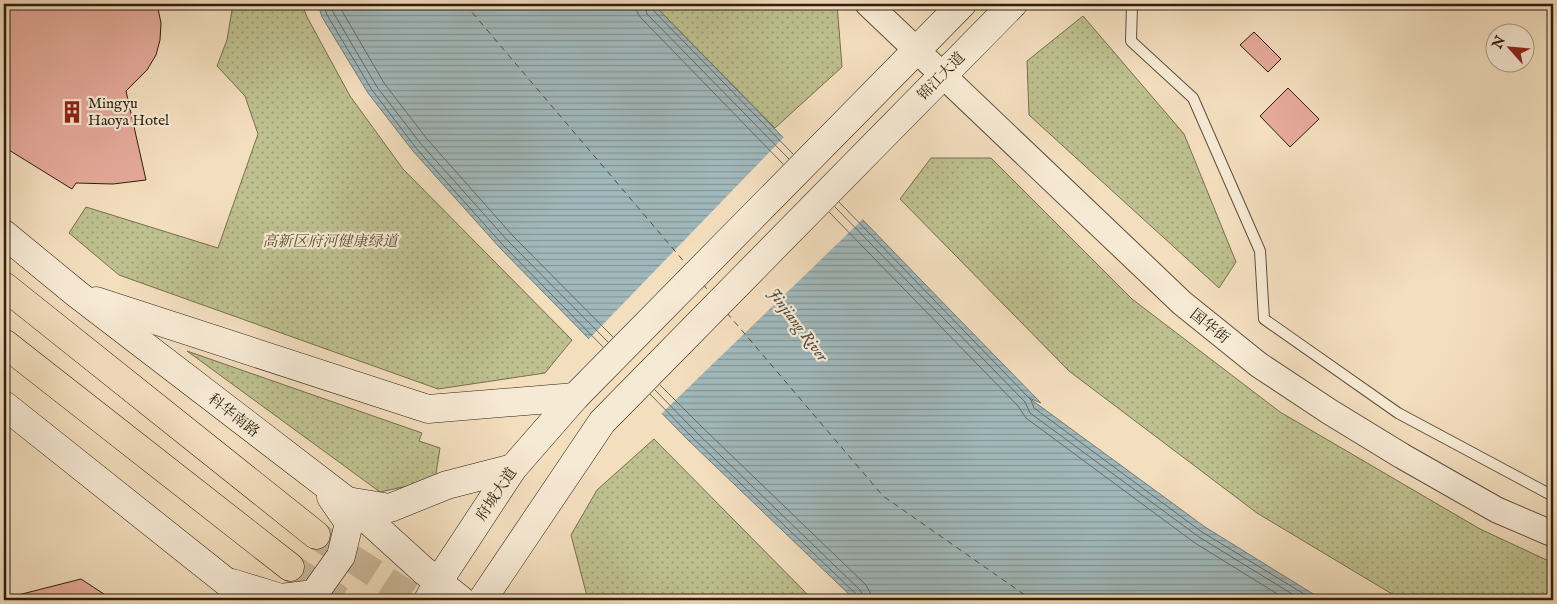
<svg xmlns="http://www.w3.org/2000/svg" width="1557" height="604" viewBox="0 0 1557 604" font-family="'IM FELL English','Noto Serif SC',serif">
<defs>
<pattern id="park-dots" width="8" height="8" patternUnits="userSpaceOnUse" patternTransform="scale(1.25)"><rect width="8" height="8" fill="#bec08f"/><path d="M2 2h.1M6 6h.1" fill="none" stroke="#9b9b73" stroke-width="1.8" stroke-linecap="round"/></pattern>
<pattern id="water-rules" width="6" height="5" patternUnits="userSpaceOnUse" patternTransform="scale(1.25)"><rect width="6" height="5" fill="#a1b9bc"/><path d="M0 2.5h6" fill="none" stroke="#849697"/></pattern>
</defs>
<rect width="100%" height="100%" fill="#f3debe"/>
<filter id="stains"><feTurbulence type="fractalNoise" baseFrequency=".004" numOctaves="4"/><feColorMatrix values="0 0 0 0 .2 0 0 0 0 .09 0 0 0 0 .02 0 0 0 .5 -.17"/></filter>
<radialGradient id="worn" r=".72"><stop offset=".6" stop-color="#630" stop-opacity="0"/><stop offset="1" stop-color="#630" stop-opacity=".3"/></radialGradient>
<g fill="url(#park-dots)" stroke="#76704e">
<path d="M 233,4 L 302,4 L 307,17 L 350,96 L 403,169 L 572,340 L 545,373 L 438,389 L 119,275 L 69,233 L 86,207 L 218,248 L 258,134 L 245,96 L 217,66 L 227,40 Z"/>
<path d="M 653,4 L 837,4 L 842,67 L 775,128 Z"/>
<path d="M 1083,16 L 1184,134 L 1236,262 L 1219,288 L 1029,115 L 1027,61 Z"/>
<path d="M 931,158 L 991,158 L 1132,299 L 1280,412 L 1480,529 L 1553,563 L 1553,600 L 1402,600 L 1257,513 L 1069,371 L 900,199 Z"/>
<path d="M 187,351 L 422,433 L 419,441 L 440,448 L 435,480 L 380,492 Z"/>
<path d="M 654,439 L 813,600 L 588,600 L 571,535 L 597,490 Z"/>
</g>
<path fill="url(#water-rules)" stroke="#737b76" d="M 318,4 L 653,4 C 783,136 911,271 1041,403 L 1029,398 L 1205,527 L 1323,600 L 855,600 L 688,440 L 500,248 L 413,151 L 368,93 L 322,17 Z"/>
<path fill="#f3debe" d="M 786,135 L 864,218 L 660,415 L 587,341 Z"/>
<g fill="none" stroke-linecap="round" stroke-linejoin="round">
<g stroke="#676c65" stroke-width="1">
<path d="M 323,4 L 327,15 L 372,90 L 416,148 L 503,245 L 603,347"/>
<path d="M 330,4 L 333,12 L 377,87 L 421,144 L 508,241 L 608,342"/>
<path d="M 338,4 L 384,83 L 427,139 L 513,236 L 613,337"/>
<path d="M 636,4 L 637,12 L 641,18 L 783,164"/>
<path d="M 644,4 L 647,14 L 789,159"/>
<path d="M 650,4 L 652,9 L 793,154"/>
<path d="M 839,202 L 1031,400 L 1034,408 L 1202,532 L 1314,600"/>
<path d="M 835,207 L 1025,402 L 1030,413 L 1199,537 L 1302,600"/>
<path d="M 829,212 L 1018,406 L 1026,418 L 1195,543 L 1287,600"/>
<path d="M 660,385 L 702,427 L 866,585 L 870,592 L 872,600"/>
<path d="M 655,390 L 696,432 L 860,590 L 863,595 L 864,600"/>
<path d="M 650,394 L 692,437 L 856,594 L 858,600"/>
</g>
<g stroke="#504d42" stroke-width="1" stroke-dasharray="6 5" stroke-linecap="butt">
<path d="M 465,4 L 686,264"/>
<path d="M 703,284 L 710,293"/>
<path d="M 727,313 L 883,496 L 1032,600"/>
</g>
</g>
<g fill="#e6aa9b" stroke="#2d1f0e">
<path d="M 4,4 L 157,4 L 161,23 L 160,40 L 156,55 L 147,70 L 126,91 L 146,180 L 113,184 L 76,183 L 72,189 L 4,147 Z"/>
<path d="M 1254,32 L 1281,59 L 1268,72 L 1240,45 Z"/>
<path d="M 1288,88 L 1319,119 L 1290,147 L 1260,116 Z"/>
<path d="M 81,579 L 113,600 L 18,600 L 18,595 Z"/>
</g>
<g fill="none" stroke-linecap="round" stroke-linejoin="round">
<g stroke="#cbb89b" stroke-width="28" stroke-dasharray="28 14" stroke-linecap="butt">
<path d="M 316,535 L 416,600"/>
<path d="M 290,567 L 340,600"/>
</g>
<defs>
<path id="service" d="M 1132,4 L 1131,41 L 1193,98 L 1260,251 L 1264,319 L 1398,413 L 1553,496"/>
<path id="tertiary" d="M 868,4 L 1182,303 L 1259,365 L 1330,412 L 1402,456 L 1497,510 L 1553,534"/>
<g id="secondary">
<path d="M 4,234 L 77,294 L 347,501 L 423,570 L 461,600"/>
<path d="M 96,301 L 428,409 L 575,397"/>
<path d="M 4,405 L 249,600"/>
<path d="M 347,501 L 390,508 L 447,485 L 513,468"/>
<path d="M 232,583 L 281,598 L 314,594 L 341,556 L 349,523 L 331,497"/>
<path d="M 428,600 L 438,582 L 513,468 L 575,397 L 962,4"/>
<path d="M 482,600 L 602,422 L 1013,4"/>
</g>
<g id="trunk">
<path d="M 4,286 L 316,535"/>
<path d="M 4,343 L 290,567"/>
</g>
</defs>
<use href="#service" stroke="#5e4f3a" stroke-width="12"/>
<use href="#tertiary" stroke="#5e4f3a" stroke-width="27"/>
<use href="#secondary" stroke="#2d1f0e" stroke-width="29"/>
<use href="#trunk" stroke="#2d1f0e" stroke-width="29"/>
<use href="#service" stroke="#f7ead5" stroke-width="10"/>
<use href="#tertiary" stroke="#f7ead5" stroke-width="25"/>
<use href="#secondary" stroke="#f7ead5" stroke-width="28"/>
<use href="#trunk" stroke="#f3debe" stroke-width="28"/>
</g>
<defs>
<symbol id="building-bare" viewBox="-9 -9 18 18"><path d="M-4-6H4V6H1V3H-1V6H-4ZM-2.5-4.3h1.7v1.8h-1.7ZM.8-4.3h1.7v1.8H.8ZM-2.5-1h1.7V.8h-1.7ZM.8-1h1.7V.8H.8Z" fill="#8f2418" stroke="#f7ead5" stroke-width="2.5" paint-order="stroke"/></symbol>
</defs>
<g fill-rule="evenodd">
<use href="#building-bare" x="56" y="96" width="32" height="32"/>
</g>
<g text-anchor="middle" stroke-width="4.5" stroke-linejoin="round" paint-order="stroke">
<g font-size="15" fill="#2d1f0e" stroke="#f7ead5">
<text transform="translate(941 76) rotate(-46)" y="5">锦江大道</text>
<text transform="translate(1210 326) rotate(39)" y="5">国华街</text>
<text transform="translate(234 415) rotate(38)" y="5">科华南路</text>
<text transform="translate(496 494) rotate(-56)" y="5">府城大道</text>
</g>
<g font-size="15" fill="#2d1f0e" stroke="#f7ead5" text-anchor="start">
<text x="88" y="108">Mingyu<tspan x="88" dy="17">Haoya Hotel</tspan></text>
</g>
<g font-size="15" font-style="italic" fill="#584f35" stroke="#f7ead5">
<text x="330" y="246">高新区府河健康绿道</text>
</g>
<g font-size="16" font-style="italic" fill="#504d42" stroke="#f7ead5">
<text transform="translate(799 324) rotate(53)" y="6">Jinjiang River</text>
</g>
</g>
<rect width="1557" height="604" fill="none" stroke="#f3debe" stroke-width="20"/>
<rect x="5" y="5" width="1547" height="594" fill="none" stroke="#2d1f0e" stroke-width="2.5"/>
<rect x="10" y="10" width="1537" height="584" fill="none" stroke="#2d1f0e"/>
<g transform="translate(1510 48) rotate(297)"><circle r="24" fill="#f7ead5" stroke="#a69985"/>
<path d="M0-4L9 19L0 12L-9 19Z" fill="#8f2418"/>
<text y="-8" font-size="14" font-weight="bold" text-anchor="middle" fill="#2d1f0e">N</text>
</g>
<rect width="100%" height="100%" filter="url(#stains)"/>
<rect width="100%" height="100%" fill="url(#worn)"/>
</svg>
